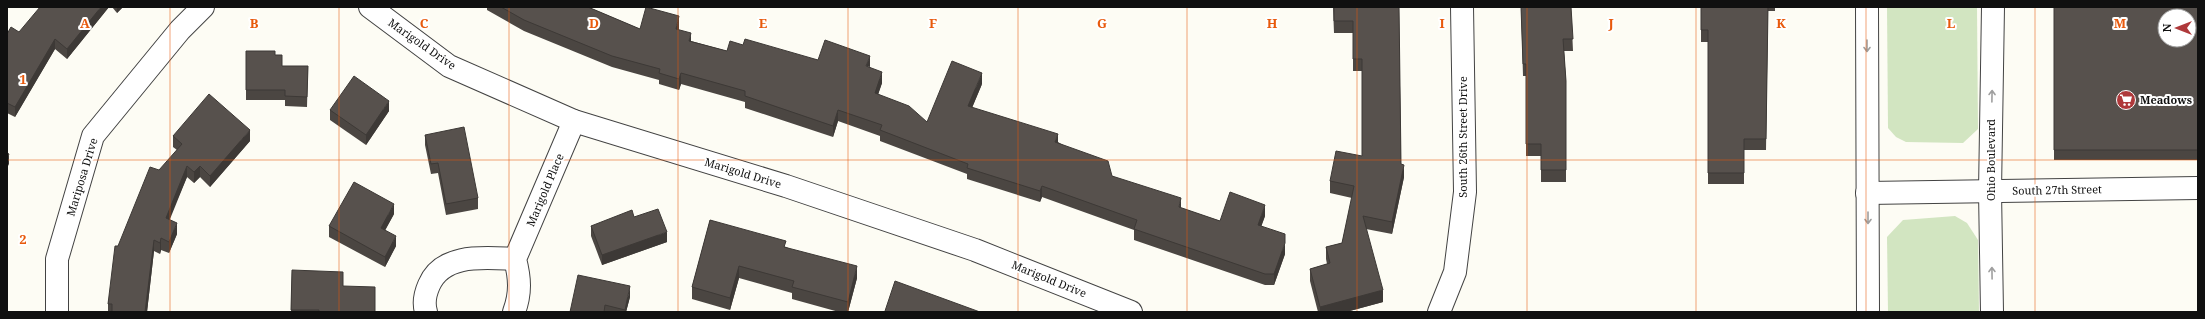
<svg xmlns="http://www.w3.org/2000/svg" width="2205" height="319" viewBox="0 0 2205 319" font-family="'Noto Serif',serif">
<rect width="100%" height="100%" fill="#fdfcf4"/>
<g fill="#d2e5c1">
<path d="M 1887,7 L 1977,7 L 1978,129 L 1963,143 L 1906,142 L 1896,137 L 1888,128 Z"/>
<path d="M 1955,216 L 1967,223 L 1978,240 L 1979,312 L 1888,312 L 1887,237 L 1903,220 Z"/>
</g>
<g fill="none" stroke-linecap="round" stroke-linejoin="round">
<defs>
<g id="minor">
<path d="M 370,7 L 449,66 L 574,121 L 786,186 L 975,250 L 1131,312"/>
<path d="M 1867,193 L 2198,188"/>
<path d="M 57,312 L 57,259 L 93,136 L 180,30 L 203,7"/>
<path d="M 426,312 C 423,302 425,294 429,285 C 443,252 486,258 515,259"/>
<path d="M 514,312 C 521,293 520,278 515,259 L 574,121"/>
<path d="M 1439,312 L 1455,272 L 1465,192 L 1462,7"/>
</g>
<g id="tertiary">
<path d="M 1867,7 L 1868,312"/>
<path d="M 1992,312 L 1990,191 L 1993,7"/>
</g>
</defs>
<use href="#minor" stroke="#434343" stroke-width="24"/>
<use href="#tertiary" stroke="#434343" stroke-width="24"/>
<use href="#minor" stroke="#fff" stroke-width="22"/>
<use href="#tertiary" stroke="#fff" stroke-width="22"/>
</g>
<g fill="#4b4642">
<path d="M 109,7 L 67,59 L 55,49 L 15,117 L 7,113 L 7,34 L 19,32 Z"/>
<path d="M 112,7 L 123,7 L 117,13 Z"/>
<path d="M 487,7 L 588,7 L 640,29 L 679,27 L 679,30 L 691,41 L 727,51 L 743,45 L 818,60 L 870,67 L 882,83 L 878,94 L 927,122 L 982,84 L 972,108 L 1058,142 L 1112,176 L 1181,208 L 1220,221 L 1265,216 L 1261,226 L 1285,254 L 1274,285 L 1265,285 L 1134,240 L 1134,230 L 1042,197 L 1040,202 L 967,179 L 967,174 L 880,141 L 880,136 L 838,121 L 833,137 L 745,108 L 745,102 L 681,84 L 679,90 L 659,84 L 659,80 L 612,67 L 524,31 L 487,10 Z"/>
<path d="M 1333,7 L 1399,7 L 1401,164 L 1404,177 L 1392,234 L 1366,229 L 1383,302 L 1346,312 L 1318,312 L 1310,281 L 1310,269 L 1327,264 L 1326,259 L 1326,247 L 1342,243 L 1352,198 L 1330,193 L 1330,181 L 1362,156 L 1362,71 L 1353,71 L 1353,33 L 1334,33 Z"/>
<path d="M 1521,7 L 1571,7 L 1573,51 L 1564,51 L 1566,81 L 1566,182 L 1541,182 L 1541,156 L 1526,156 L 1526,76 L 1523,76 Z"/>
<path d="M 1701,7 L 1775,7 L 1775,11 L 1768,11 L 1766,150 L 1744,150 L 1744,184 L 1708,184 L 1708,42 L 1701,42 Z"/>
<rect x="2054" y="7" width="144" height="153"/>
<path d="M 246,51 L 275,55 L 282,66 L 308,66 L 307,107 L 285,106 L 285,100 L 246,100 Z"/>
<path d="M 330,110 L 389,111 L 366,145 L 330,120 Z"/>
<path d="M 425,135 L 478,198 L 478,209 L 446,215 L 438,173 L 431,174 L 425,145 Z"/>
<path d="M 173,136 L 250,141 L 210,187 L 200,177 L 194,183 L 187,177 L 169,219 L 177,234 L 169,253 L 161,250 L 160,254 L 154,251 L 147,312 L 108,312 L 108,304 L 118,246 L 177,150 L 173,147 Z"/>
<path d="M 394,214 L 385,230 L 396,246 L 385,267 L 329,237 L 329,226 Z"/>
<path d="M 634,217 L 667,242 L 602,265 L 591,236 L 591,226 Z"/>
<path d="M 710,220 L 786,247 L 857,278 L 848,312 L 839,312 L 792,299 L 792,293 L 739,278 L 730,310 L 692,299 L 692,287 Z"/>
<path d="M 292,270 L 343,286 L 375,312 L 291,312 Z"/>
<path d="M 630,297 L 626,312 L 570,312 Z"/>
</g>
<g fill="#3d3936">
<path d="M 101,7 L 109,7 L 67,59 L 67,49 Z"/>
<path d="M 117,7 L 123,7 L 117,13 Z"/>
<path d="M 679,16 L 679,27 L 676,40 L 676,29 Z"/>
<path d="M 691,33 L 691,44 L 689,41 Z"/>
<path d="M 55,39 L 55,49 L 15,117 L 15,107 Z"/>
<path d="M 870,56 L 870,67 L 866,66 Z"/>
<path d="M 882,72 L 882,83 L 875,104 L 875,93 Z"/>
<path d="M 681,73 L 681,84 L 679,90 L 679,79 Z"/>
<path d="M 982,73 L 982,84 L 968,117 L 968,106 Z"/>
<path d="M 389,101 L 389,111 L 366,145 L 366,135 Z"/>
<path d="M 838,110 L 838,121 L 833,137 L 833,126 Z"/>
<path d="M 250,130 L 250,141 L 210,187 L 210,176 Z"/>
<path d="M 1058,134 L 1058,145 L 1055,142 Z"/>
<path d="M 9,154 L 9,164 L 7,168 L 7,158 Z"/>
<path d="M 1404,165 L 1404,177 L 1392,234 L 1392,222 Z"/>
<path d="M 187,166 L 187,177 L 166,229 L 166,218 Z"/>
<path d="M 200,166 L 200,177 L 194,183 L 194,172 Z"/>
<path d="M 1042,186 L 1042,197 L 1040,202 L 1040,191 Z"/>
<path d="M 1181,198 L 1181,210 L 1179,207 Z"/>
<path d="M 394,204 L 394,214 L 381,238 L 381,228 Z"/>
<path d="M 1265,205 L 1265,216 L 1258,236 L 1258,225 Z"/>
<path d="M 177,223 L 177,234 L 169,253 L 169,242 Z"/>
<path d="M 667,232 L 667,242 L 602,265 L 602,255 Z"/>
<path d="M 396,236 L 396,246 L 385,267 L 385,257 Z"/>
<path d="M 161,238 L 161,250 L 160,254 L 160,243 Z"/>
<path d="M 154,240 L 154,251 L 147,312 L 145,312 Z"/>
<path d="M 1285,243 L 1285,254 L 1274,285 L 1274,274 Z"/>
<path d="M 739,266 L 739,278 L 730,310 L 730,298 Z"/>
<path d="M 857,266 L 857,278 L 848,312 L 848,302 Z"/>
<path d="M 630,286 L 630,297 L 626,312 L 625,312 Z"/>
<path d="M 1383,290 L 1383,302 L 1346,312 L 1320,312 L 1320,307 Z"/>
</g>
<g fill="#57514d" stroke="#3d3936" fill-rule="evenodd">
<path d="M 40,7 L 101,7 L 67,49 L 55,39 L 15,107 L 7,103 L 7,34 L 11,27 L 19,32 Z"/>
<path d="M 501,7 L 588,7 L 640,29 L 646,7 L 679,16 L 676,29 L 691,33 L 689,41 L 727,51 L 730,41 L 743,45 L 745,39 L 818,60 L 825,40 L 870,56 L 866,66 L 882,72 L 875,93 L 909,106 L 927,122 L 952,61 L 982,73 L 968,106 L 1058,134 L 1055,142 L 1108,161 L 1112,176 L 1181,198 L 1179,207 L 1220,221 L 1230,192 L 1265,205 L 1258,225 L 1285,234 L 1285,243 L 1274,274 L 1265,274 L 1134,229 L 1137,220 L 1042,186 L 1040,191 L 967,168 L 968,164 L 880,130 L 882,125 L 838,110 L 833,126 L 745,96 L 745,91 L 681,73 L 679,79 L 659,73 L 660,69 L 612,56 L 524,20 Z"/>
<path d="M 1334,7 L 1399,7 L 1401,164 L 1404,165 L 1392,222 L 1363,216 L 1383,290 L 1320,307 L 1310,269 L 1330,263 L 1326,247 L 1342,243 L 1354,186 L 1330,181 L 1336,151 L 1362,156 L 1362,59 L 1353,59 L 1353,21 L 1334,21 Z"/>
<path d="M 1521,7 L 1571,7 L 1573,39 L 1563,39 L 1566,81 L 1566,170 L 1541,170 L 1541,144 L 1526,144 L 1526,64 L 1523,64 Z"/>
<path d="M 1701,7 L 1768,7 L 1766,139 L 1744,139 L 1744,173 L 1708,173 L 1708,30 L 1701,30 Z"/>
<path d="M 2054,7 L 2198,7 L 2198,150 L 2054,150 ZM 2165,16 L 2189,16 L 2189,40 L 2165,40 Z"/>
<path d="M 246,51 L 275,51 L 275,55 L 282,55 L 282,66 L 308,66 L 307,97 L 285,96 L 285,90 L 246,90 Z"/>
<path d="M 354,76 L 389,101 L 366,135 L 330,110 Z"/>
<path d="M 209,94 L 250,130 L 210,176 L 200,166 L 194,172 L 187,166 L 166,218 L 177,223 L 169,242 L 161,238 L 160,243 L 154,240 L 145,312 L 112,312 L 112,304 L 108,304 L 115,246 L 118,246 L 150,167 L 159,170 L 182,144 L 173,136 Z"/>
<path d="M 464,127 L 478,198 L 446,204 L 438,163 L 431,164 L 425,135 Z"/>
<path d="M 7,153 L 9,154 L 7,158 Z"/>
<path d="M 354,182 L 394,204 L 381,228 L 396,236 L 385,257 L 329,226 Z"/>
<path d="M 658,209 L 667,232 L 602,255 L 591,226 L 632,210 L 634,217 Z"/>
<path d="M 710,220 L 786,241 L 784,247 L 857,266 L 848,302 L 792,287 L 794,281 L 739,266 L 730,298 L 692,287 Z"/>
<path d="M 292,270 L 343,272 L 343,286 L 375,287 L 375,312 L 319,312 L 319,310 L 291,310 Z"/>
<path d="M 578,275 L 630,286 L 625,310 L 605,305 L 604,312 L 570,312 Z"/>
<path d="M 895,281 L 980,312 L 887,312 L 885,311 Z"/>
</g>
<defs><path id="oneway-shaft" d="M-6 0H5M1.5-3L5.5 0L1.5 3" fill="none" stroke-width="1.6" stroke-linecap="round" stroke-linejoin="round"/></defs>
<g stroke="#9f9f9f">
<use href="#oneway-shaft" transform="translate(1867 46) rotate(90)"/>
<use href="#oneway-shaft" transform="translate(1992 96) rotate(-89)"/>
<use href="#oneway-shaft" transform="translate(1868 218) rotate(90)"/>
<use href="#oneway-shaft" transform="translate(1992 273) rotate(-91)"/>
</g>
<path fill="none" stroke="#e8590c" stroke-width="1" stroke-opacity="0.55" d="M 170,7 L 170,312M 339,7 L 339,312M 509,7 L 509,312M 678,7 L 678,312M 848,7 L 848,312M 1018,7 L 1018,312M 1187,7 L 1187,312M 1357,7 L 1357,312M 1527,7 L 1527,312M 1696,7 L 1696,312M 1866,7 L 1866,312M 2035,7 L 2035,312M 7,160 L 2198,160"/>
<defs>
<symbol id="supermarket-disc" viewBox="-11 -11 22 22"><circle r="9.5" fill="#af393b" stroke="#fff"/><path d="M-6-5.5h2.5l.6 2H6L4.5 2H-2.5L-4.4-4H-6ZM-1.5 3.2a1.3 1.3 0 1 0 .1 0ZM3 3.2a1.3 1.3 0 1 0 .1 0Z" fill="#fff"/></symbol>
</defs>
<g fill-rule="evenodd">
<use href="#supermarket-disc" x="2115" y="89" width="22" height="22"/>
</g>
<g text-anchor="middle" stroke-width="4" stroke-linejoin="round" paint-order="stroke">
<g font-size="11" fill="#101010" stroke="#fff">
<text transform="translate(422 44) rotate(35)" y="4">Marigold Drive</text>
<text transform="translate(1463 137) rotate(-90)" y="4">South 26th Street Drive</text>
<text transform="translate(1991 160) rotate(-90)" y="4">Ohio Boulevard</text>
<text transform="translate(743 173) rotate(17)" y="4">Marigold Drive</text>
<text transform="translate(82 177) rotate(-73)" y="4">Mariposa Drive</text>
<text transform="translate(545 190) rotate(-67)" y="4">Marigold Place</text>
<text transform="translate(2057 190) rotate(-1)" y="4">South 27th Street</text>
<text transform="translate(1049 279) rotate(22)" y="4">Marigold Drive</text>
</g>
<g font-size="11" font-weight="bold" fill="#101010" stroke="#fff" text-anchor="start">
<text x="2140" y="104">Meadows</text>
</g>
</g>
<g font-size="13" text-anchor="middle" font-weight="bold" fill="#e8590c" stroke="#fff" stroke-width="4" stroke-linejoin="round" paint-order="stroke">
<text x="85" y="28">A</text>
<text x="254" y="28">B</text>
<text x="424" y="28">C</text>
<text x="594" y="28">D</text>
<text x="763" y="28">E</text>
<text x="933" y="28">F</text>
<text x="1102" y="28">G</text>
<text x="1272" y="28">H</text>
<text x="1442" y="28">I</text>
<text x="1611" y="28">J</text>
<text x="1781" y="28">K</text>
<text x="1951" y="28">L</text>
<text x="2120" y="28">M</text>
<text x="23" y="84">1</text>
<text x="23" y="244">2</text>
</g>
<rect width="2205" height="319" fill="none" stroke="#101010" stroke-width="16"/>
<g transform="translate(2177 28) rotate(270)"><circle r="19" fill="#ffffff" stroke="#9f9f9f"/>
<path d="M0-3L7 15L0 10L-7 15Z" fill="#af393b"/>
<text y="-6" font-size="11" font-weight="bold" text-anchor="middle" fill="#101010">N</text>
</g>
</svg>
